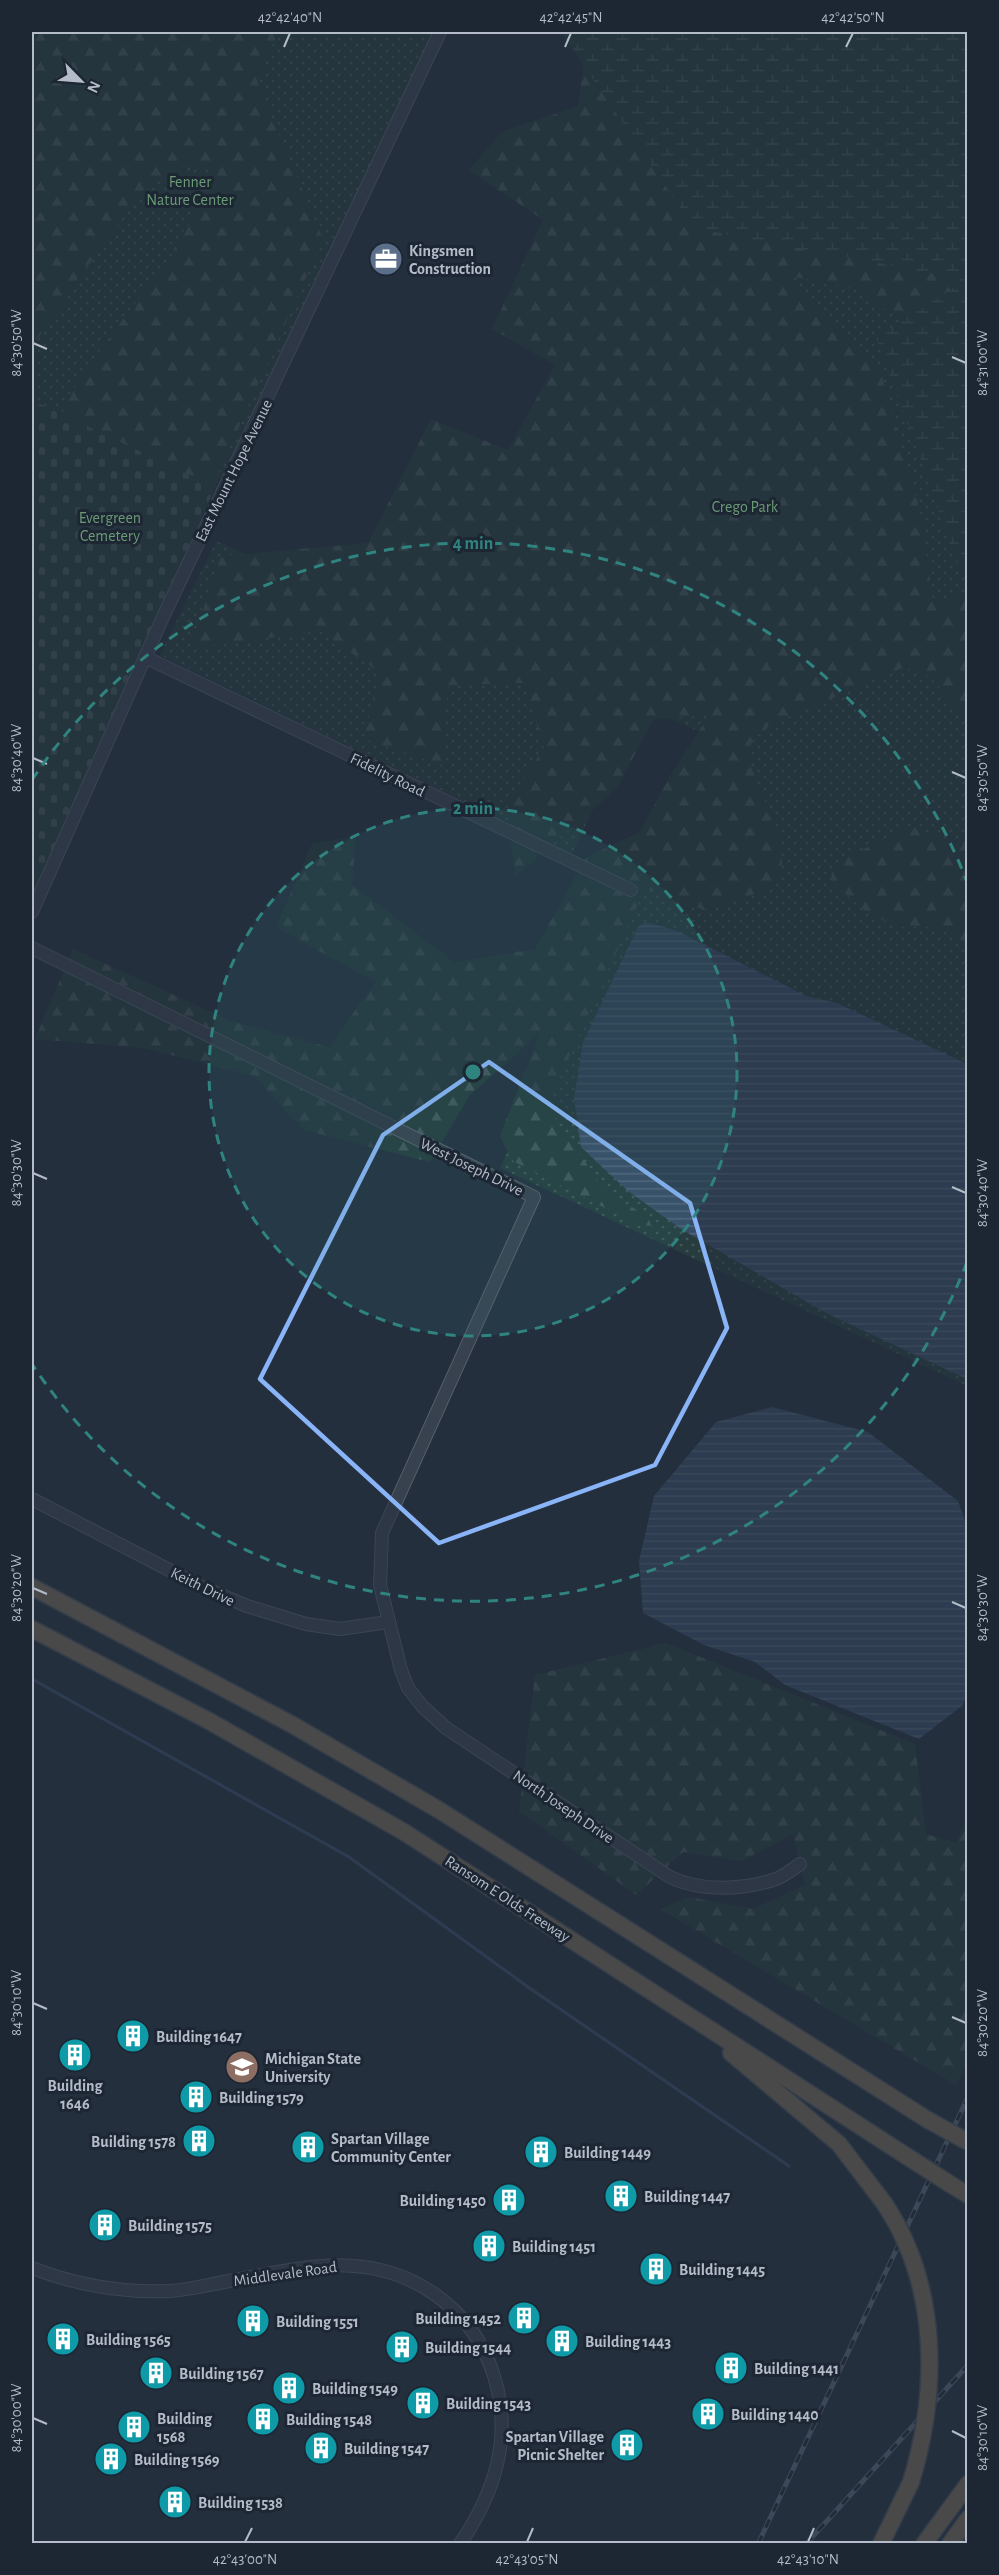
<svg xmlns="http://www.w3.org/2000/svg" width="999" height="2575" viewBox="0 0 999 2575" font-family="'Alegreya Sans',sans-serif">
<defs>
<pattern id="grass-dots" width="8" height="8" patternUnits="userSpaceOnUse" patternTransform="scale(1.5)"><rect width="8" height="8" fill="#263c3f"/><path d="M2 2h.1M6 6h.1" fill="none" stroke="#435659" stroke-width="1.8" stroke-linecap="round"/></pattern>
<pattern id="forest-firs" width="22" height="20" patternUnits="userSpaceOnUse" patternTransform="scale(1.5)"><rect width="22" height="20" fill="#263c3f"/><path d="M5 1l3.5 6h-7zM16 11l3.5 6h-7z" fill="#435659"/></pattern>
<pattern id="wetland-marsh" width="20" height="14" patternUnits="userSpaceOnUse" patternTransform="scale(1.5)"><rect width="20" height="14" fill="#263c3f"/><path d="M1 5h8M5 5V1M11 12h8M15 12V8" fill="none" stroke="#435659"/></pattern>
<pattern id="cemetery-stones" width="16" height="16" patternUnits="userSpaceOnUse" patternTransform="scale(1.5)"><rect width="16" height="16" fill="#263c3f"/><path d="M2 7V4a2 2 0 0 1 4 0v3zM10 15v-3a2 2 0 0 1 4 0v3z" fill="#435659"/></pattern>
<pattern id="water-rules" width="6" height="5" patternUnits="userSpaceOnUse" patternTransform="scale(1.5)"><rect width="6" height="5" fill="#394c67"/><path d="M0 2.5h6" fill="none" stroke="#53647b"/></pattern>
</defs>
<rect width="100%" height="100%" fill="#242f3e"/>
<g fill="url(#grass-dots)">
<path d="M 32,32 L 439,32 L 327,274 L 215,487 L 32,400 Z"/>
<path d="M 967,32 L 967,1386 L 500,1168 L 704,734 L 642,706 L 572,854 L 160,655 L 216,541 L 357,601 L 517,469 Z"/>
</g>
<g fill="url(#forest-firs)">
<path d="M 32,32 L 278,32 L 257,81 L 323,239 L 216,478 L 168,571 L 33,473 L 79,379 L 144,291 L 167,267 L 179,236 L 195,218 L 195,191 L 211,178 L 209,169 L 193,168 L 176,177 L 149,182 L 75,283 L 56,318 L 32,344 Z"/>
<path d="M 585,56 L 967,242 L 967,345 L 919,333 L 857,290 L 786,275 L 824,309 L 882,377 L 921,515 L 933,601 L 967,593 L 967,722 L 936,683 L 921,670 L 902,668 L 771,724 C 766,729 757,735 753,740 C 735,772 800,833 777,884 L 726,906 L 704,910 L 645,888 L 547,1106 L 605,1191 L 648,1217 L 654,1233 L 513,1161 L 500,1136 L 539,1034 L 470,1095 L 430,1162 L 303,1130 L 254,1076 L 143,1048 L 35,1039 L 73,949 L 231,1021 L 329,1047 L 375,982 L 276,927 L 312,844 L 355,836 L 353,885 L 454,962 L 535,949 L 586,857 L 640,832 L 670,776 L 710,714 L 653,720 L 617,788 L 515,877 L 507,803 L 544,748 L 524,683 L 448,685 L 442,765 L 364,739 L 379,672 L 319,631 L 190,649 L 221,556 L 368,543 L 431,419 L 508,450 L 555,365 L 492,329 L 543,220 L 469,170 L 502,132 L 578,106 Z"/>
<path d="M 910,826 L 961,844 L 967,840 L 967,944 L 936,927 L 897,927 L 864,910 L 832,882 L 831,871 L 840,861 Z"/>
<path d="M 666,1643 L 915,1744 L 926,1834 L 957,1843 L 967,1816 L 968,2060 L 956,2085 L 660,1909 L 689,1897 L 753,1909 L 805,1885 L 793,1834 L 742,1861 L 683,1852 L 636,1895 L 519,1811 L 535,1675 Z"/>
</g>
<path fill="url(#wetland-marsh)" d="M 561,32 L 967,32 L 967,572 L 961,572 L 876,337 L 966,280 L 694,228 Z"/>
<path fill="url(#cemetery-stones)" d="M 32,400 L 215,487 L 32,901 Z"/>
<g fill="url(#water-rules)">
<path d="M 645,922 L 675,930 L 806,996 L 837,1003 L 967,1064 L 967,1379 L 826,1313 L 681,1229 L 628,1191 L 581,1147 L 574,1098 L 583,1042 L 638,927 Z"/>
<path d="M 772,1407 L 868,1432 L 958,1501 L 968,1529 L 967,1692 L 963,1705 L 919,1739 L 785,1685 L 755,1662 L 704,1645 L 643,1613 L 639,1561 L 654,1496 L 716,1422 Z"/>
</g>
<g fill="none" stroke-linecap="round" stroke-linejoin="round">
<path stroke="#394c67" stroke-width="3" d="M 32,1679 L 349,1857 L 528,1987 L 789,2166"/>
<defs>
<g id="minor">
<path d="M 145,657 L 631,890"/>
<path d="M 32,912 L 163,617 L 440,32"/>
<path d="M 32,948 L 534,1197 L 382,1533 L 380,1585 L 401,1670 L 408,1688 L 423,1707 L 446,1728 L 670,1877 C 701,1892 743,1890 776,1879 C 784,1876 793,1869 800,1864"/>
<path d="M 32,1499 L 202,1587 L 247,1606 L 306,1624 L 340,1629 L 388,1622"/>
<path d="M 32,2268 C 76,2285 122,2293 170,2291 C 186,2290 203,2286 219,2283 C 296,2269 369,2246 437,2296 C 465,2316 484,2344 494,2376 C 513,2437 495,2492 460,2544"/>
</g>
<g id="highway">
<path d="M 32,1587 L 291,1724 L 439,1810 L 928,2120"/>
<path d="M 32,1629 L 209,1721 L 404,1832 L 908,2157"/>
<path d="M 731,2053 L 839,2144 L 884,2203"/>
<path d="M 950,2184 L 968,2195"/>
<path d="M 881,2544 L 911,2482"/>
<path d="M 924,2544 L 968,2484"/>
<path d="M 950,2544 L 968,2519"/>
</g>
</defs>
<use href="#minor" stroke="#565f6c" stroke-width="14"/>
<use href="#highway" stroke="#434c59" stroke-width="19"/>
<use href="#minor" stroke="#38414e" stroke-width="12"/>
<use href="#highway" stroke="#746855" stroke-width="16"/>
<defs>
<g id="rail">
<path d="M 758,2544 L 968,2097"/>
<path d="M 806,2544 L 968,2365"/>
</g>
</defs>
<use href="#rail" stroke="#5a6575" stroke-width="5"/>
<use href="#rail" stroke="#1d2633" stroke-width="3" stroke-dasharray="9" stroke-linecap="butt"/>
<defs>
<g id="highway-bridge">
<path d="M 928,2120 L 968,2142"/>
<path d="M 908,2157 L 950,2184"/>
<path d="M 884,2203 C 939,2285 939,2390 911,2482"/>
</g>
</defs>
<use href="#highway-bridge" stroke="#434c59" stroke-width="19" stroke-linecap="butt"/>
<use href="#highway-bridge" stroke="#746855" stroke-width="16"/>
</g>
<path d="M0 0H999V2575H0ZM 489,1062 L 690,1203 L 727,1328 L 655,1465 L 439,1543 L 260,1379 L 383,1135 Z" fill="#242f3e" fill-opacity=".55" fill-rule="evenodd"/>
<path fill="none" stroke="#8ab4f8" stroke-width="4.5" stroke-linejoin="round" d="M 489,1062 L 690,1203 L 727,1328 L 655,1465 L 439,1543 L 260,1379 L 383,1135 Z"/>
<path fill="none" stroke="#b4bcc9" stroke-width="2" d="M 284,47 L 290,33M 565,47 L 571,33M 846,47 L 853,33M 33,343 L 47,349M 952,357 L 966,363M 33,758 L 47,764M 952,772 L 966,778M 33,1173 L 47,1179M 952,1187 L 966,1193M 33,1588 L 47,1594M 952,1602 L 966,1608M 33,2003 L 47,2009M 952,2017 L 966,2023M 33,2418 L 47,2424M 952,2431 L 966,2438M 245,2542 L 252,2528M 527,2542 L 533,2528M 808,2542 L 814,2528"/>
<circle cx="473" cy="1072" r="264" fill="#308480" fill-opacity=".12"/>
<g fill="none" stroke="#308480" stroke-width="3" stroke-dasharray="10 8">
<circle cx="473" cy="1072" r="264"/>
<path d="M967 1262A529 529 0 0 1 32 1364M32 780A529 529 0 0 1 967 882"/>
</g>
<defs>
<symbol id="office-disc" viewBox="-11 -11 22 22"><circle r="9.5" fill="#5c6f8a" stroke="#1d2633"/><path d="M-6-3h4V-5.5h4V-3h4V5H-6ZM-1-4.5V-3h2v-1.5ZM-6 0V1H6V0Z" fill="#fff"/></symbol>
<symbol id="building-disc" viewBox="-11 -11 22 22"><circle r="9.5" fill="#0f9aa8" stroke="#1d2633"/><path d="M-4-6H4V6H1V3H-1V6H-4ZM-2.5-4.3h1.7v1.8h-1.7ZM.8-4.3h1.7v1.8H.8ZM-2.5-1h1.7V.8h-1.7ZM.8-1h1.7V.8H.8Z" fill="#fff"/></symbol>
<symbol id="university-disc" viewBox="-11 -11 22 22"><circle r="9.5" fill="#8d6e63" stroke="#1d2633"/><path d="M0-5L7-2L0 1L-7-2ZM-4 1L0 2.5L4 1V4Q0 6-4 4Z" fill="#fff"/></symbol>
</defs>
<g fill-rule="evenodd">
<use href="#office-disc" x="367" y="240" width="38" height="38"/>
<use href="#building-disc" x="114" y="2017" width="38" height="38"/>
<use href="#building-disc" x="56" y="2036" width="38" height="38"/>
<use href="#university-disc" x="223" y="2048" width="38" height="38"/>
<use href="#building-disc" x="177" y="2078" width="38" height="38"/>
<use href="#building-disc" x="180" y="2122" width="38" height="38"/>
<use href="#building-disc" x="289" y="2128" width="38" height="38"/>
<use href="#building-disc" x="522" y="2133" width="38" height="38"/>
<use href="#building-disc" x="602" y="2177" width="38" height="38"/>
<use href="#building-disc" x="490" y="2181" width="38" height="38"/>
<use href="#building-disc" x="86" y="2206" width="38" height="38"/>
<use href="#building-disc" x="470" y="2227" width="38" height="38"/>
<use href="#building-disc" x="637" y="2250" width="38" height="38"/>
<use href="#building-disc" x="505" y="2299" width="38" height="38"/>
<use href="#building-disc" x="234" y="2302" width="38" height="38"/>
<use href="#building-disc" x="44" y="2320" width="38" height="38"/>
<use href="#building-disc" x="543" y="2322" width="38" height="38"/>
<use href="#building-disc" x="383" y="2328" width="38" height="38"/>
<use href="#building-disc" x="712" y="2349" width="38" height="38"/>
<use href="#building-disc" x="137" y="2354" width="38" height="38"/>
<use href="#building-disc" x="270" y="2369" width="38" height="38"/>
<use href="#building-disc" x="404" y="2384" width="38" height="38"/>
<use href="#building-disc" x="689" y="2395" width="38" height="38"/>
<use href="#building-disc" x="244" y="2400" width="38" height="38"/>
<use href="#building-disc" x="115" y="2408" width="38" height="38"/>
<use href="#building-disc" x="608" y="2426" width="38" height="38"/>
<use href="#building-disc" x="302" y="2429" width="38" height="38"/>
<use href="#building-disc" x="92" y="2440" width="38" height="38"/>
<use href="#building-disc" x="156" y="2483" width="38" height="38"/>
</g>
<g text-anchor="middle" stroke-width="6" stroke-linejoin="round" paint-order="stroke">
<g font-size="16" fill="#6b9a76" stroke="#1d2633">
<text x="190" y="187">Fenner<tspan x="190" dy="18">Nature Center</tspan></text>
<text x="745" y="512">Crego Park</text>
<text x="110" y="523">Evergreen<tspan x="110" dy="18">Cemetery</tspan></text>
</g>
<g font-size="16" font-weight="bold" fill="#b4bcc9" stroke="#1d2633" text-anchor="start">
<text x="409" y="256">Kingsmen<tspan x="409" dy="18">Construction</tspan></text>
<text x="156" y="2042">Building 1647</text>
<text x="265" y="2064">Michigan State<tspan x="265" dy="18">University</tspan></text>
<text x="75" y="2091" text-anchor="middle">Building<tspan x="75" dy="18">1646</tspan></text>
<text x="219" y="2103">Building 1579</text>
<text x="331" y="2144">Spartan Village<tspan x="331" dy="18">Community Center</tspan></text>
<text x="176" y="2147" text-anchor="end">Building 1578</text>
<text x="564" y="2158">Building 1449</text>
<text x="644" y="2202">Building 1447</text>
<text x="486" y="2206" text-anchor="end">Building 1450</text>
<text x="128" y="2231">Building 1575</text>
<text x="512" y="2252">Building 1451</text>
<text x="679" y="2275">Building 1445</text>
<text x="501" y="2324" text-anchor="end">Building 1452</text>
<text x="276" y="2327">Building 1551</text>
<text x="86" y="2345">Building 1565</text>
<text x="585" y="2347">Building 1443</text>
<text x="425" y="2353">Building 1544</text>
<text x="754" y="2374">Building 1441</text>
<text x="179" y="2379">Building 1567</text>
<text x="312" y="2394">Building 1549</text>
<text x="446" y="2409">Building 1543</text>
<text x="731" y="2420">Building 1440</text>
<text x="157" y="2424">Building<tspan x="157" dy="18">1568</tspan></text>
<text x="286" y="2425">Building 1548</text>
<text x="604" y="2442" text-anchor="end">Spartan Village<tspan x="604" dy="18">Picnic Shelter</tspan></text>
<text x="344" y="2454">Building 1547</text>
<text x="134" y="2465">Building 1569</text>
<text x="198" y="2508">Building 1538</text>
</g>
<g font-size="16" fill="#b4bcc9" stroke="#1d2633">
<text transform="translate(233 470) rotate(-64)" y="6">East Mount Hope Avenue</text>
<text transform="translate(388 774) rotate(26)" y="6">Fidelity Road</text>
<text transform="translate(472 1166) rotate(26)" y="6">West Joseph Drive</text>
<text transform="translate(203 1586) rotate(26)" y="6">Keith Drive</text>
<text transform="translate(564 1806) rotate(34)" y="6">North Joseph Drive</text>
<text transform="translate(508 1898) rotate(33)" y="6">Ransom E Olds Freeway</text>
<text transform="translate(285 2273) rotate(-8)" y="6">Middlevale Road</text>
</g>
</g>
<circle cx="473" cy="1072" r="9" fill="#308480" stroke="#1d2633" stroke-width="3"/>
<g font-size="18" text-anchor="middle" font-weight="bold" fill="#308480" stroke="#1d2633" stroke-width="6" stroke-linejoin="round" paint-order="stroke">
<text x="473" y="549">4 min</text>
<text x="473" y="814">2 min</text>
</g>
<rect width="999" height="2575" fill="none" stroke="#1d2633" stroke-width="66"/>
<g transform="translate(81 81) rotate(115)" stroke="#1d2633" stroke-width="4.5" paint-order="stroke">
<path d="M0-4.5L10 22L0 15L-10 22Z" fill="#b4bcc9"/>
<text y="-9" font-size="16" font-weight="bold" text-anchor="middle" fill="#b4bcc9">N</text>
</g>
<rect x="33" y="33" width="933" height="2509" fill="none" stroke="#b4bcc9" stroke-width="2"/>
<g font-size="15" text-anchor="middle" fill="#b4bcc9">
<text x="290" y="22">42°42'40"N</text>
<text x="571" y="22">42°42'45"N</text>
<text x="853" y="22">42°42'50"N</text>
<text transform="translate(16 343) rotate(-90)" y="5">84°30'50"W</text>
<text transform="translate(982 363) rotate(-90)" y="5">84°31'00"W</text>
<text transform="translate(16 758) rotate(-90)" y="5">84°30'40"W</text>
<text transform="translate(982 778) rotate(-90)" y="5">84°30'50"W</text>
<text transform="translate(16 1173) rotate(-90)" y="5">84°30'30"W</text>
<text transform="translate(982 1193) rotate(-90)" y="5">84°30'40"W</text>
<text transform="translate(16 1588) rotate(-90)" y="5">84°30'20"W</text>
<text transform="translate(982 1608) rotate(-90)" y="5">84°30'30"W</text>
<text transform="translate(16 2003) rotate(-90)" y="5">84°30'10"W</text>
<text transform="translate(982 2023) rotate(-90)" y="5">84°30'20"W</text>
<text transform="translate(16 2418) rotate(-90)" y="5">84°30'00"W</text>
<text transform="translate(982 2438) rotate(-90)" y="5">84°30'10"W</text>
<text x="245" y="2564">42°43'00"N</text>
<text x="527" y="2564">42°43'05"N</text>
<text x="808" y="2564">42°43'10"N</text>
</g>
</svg>
